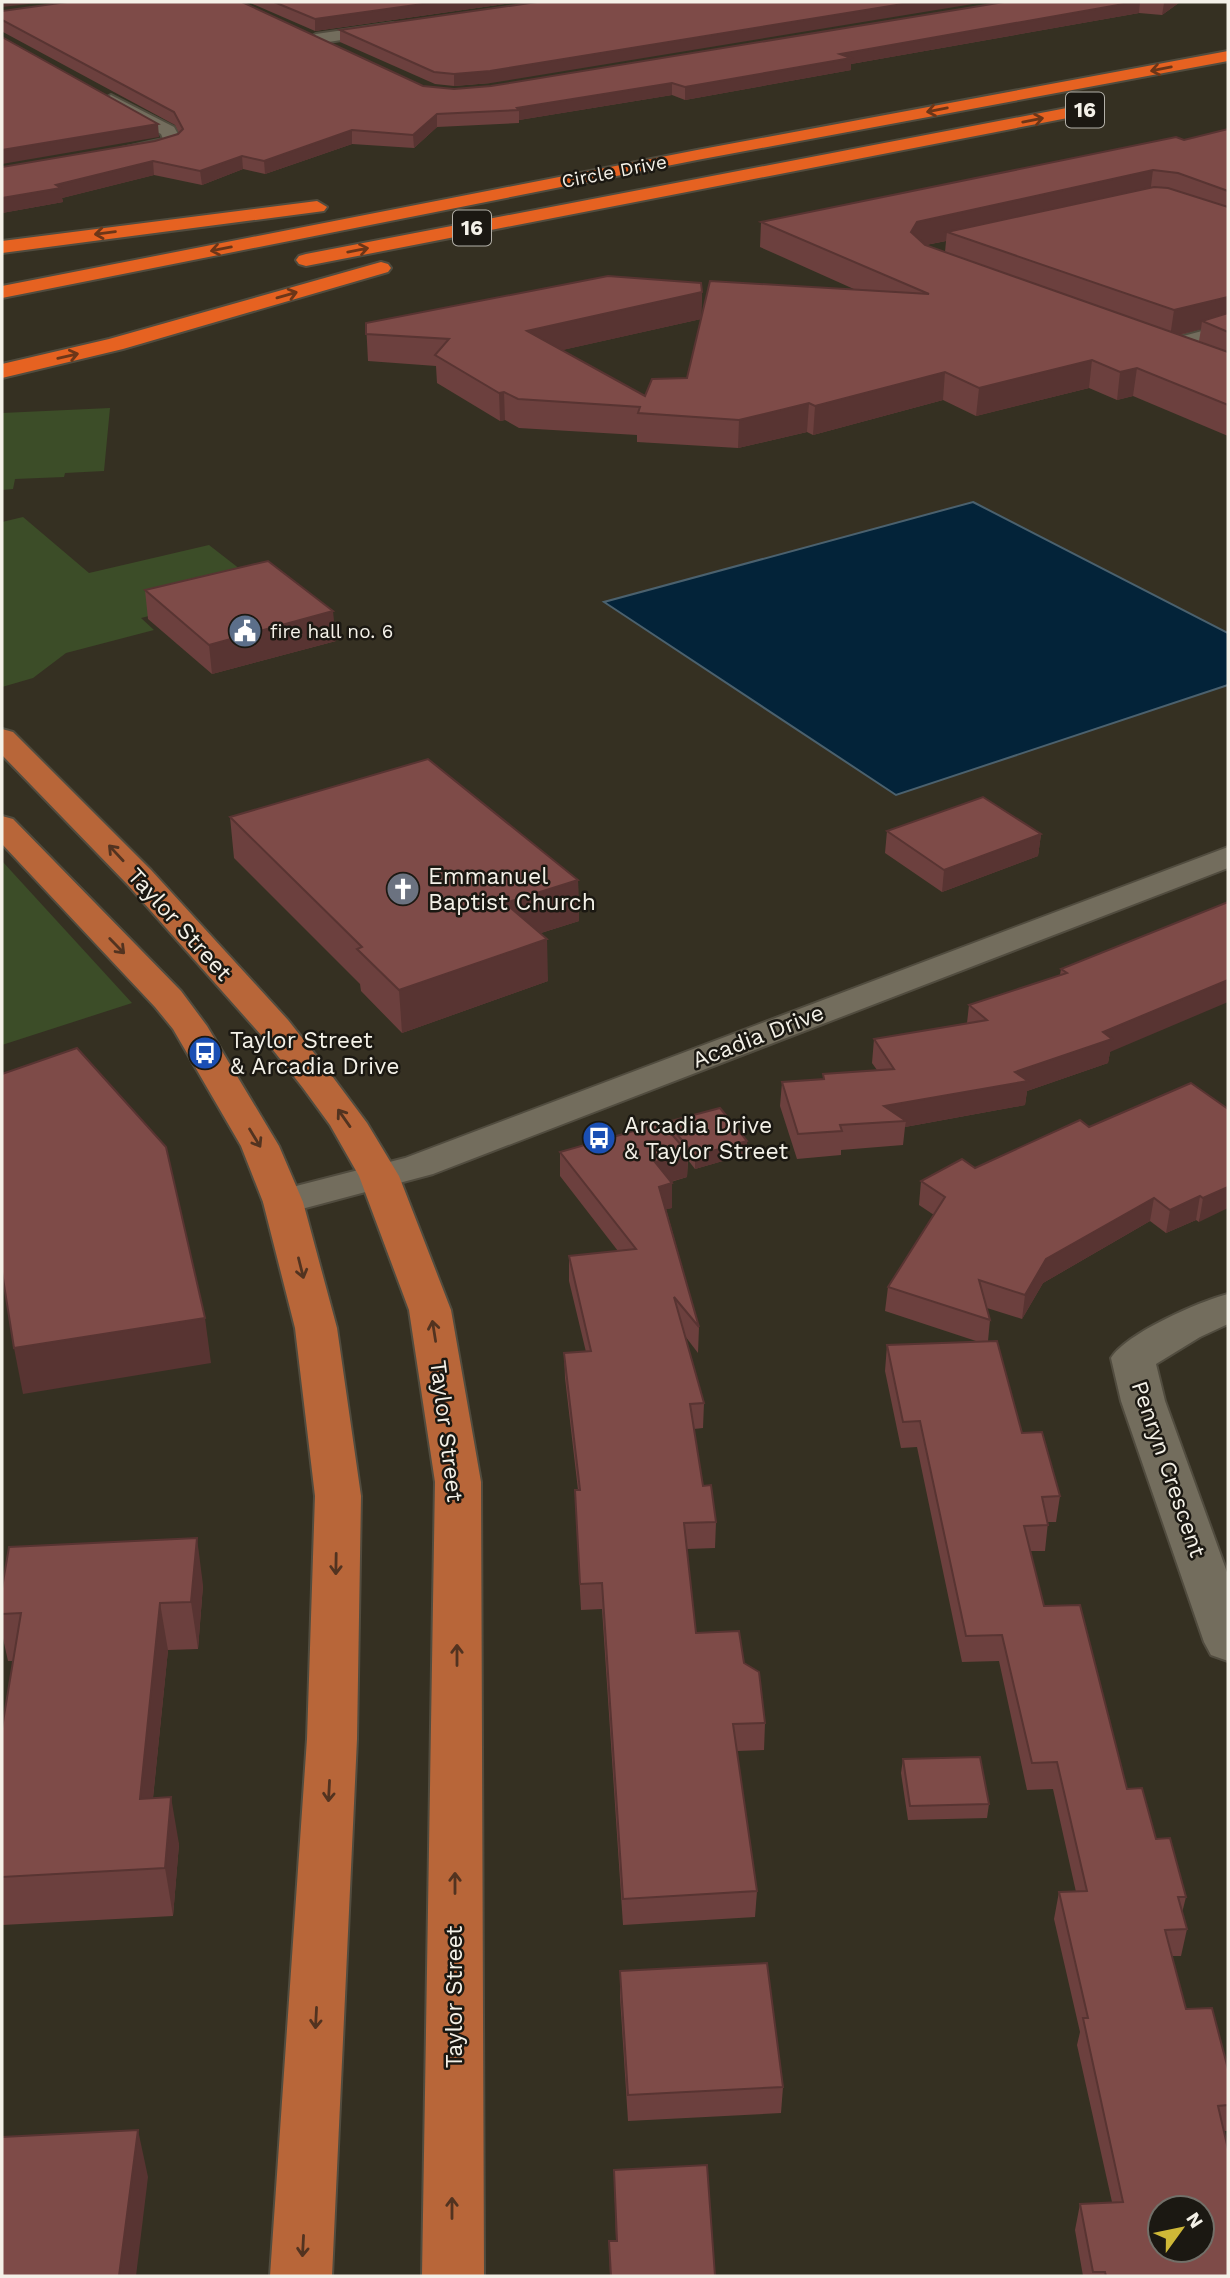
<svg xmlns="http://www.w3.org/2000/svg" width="1230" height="2278" viewBox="0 0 1230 2278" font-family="'Work Sans',sans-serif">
<rect width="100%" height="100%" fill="#353022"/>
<g fill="#3c4d28">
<path d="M 110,408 L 104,471 L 65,473 L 64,477 L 15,479 L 13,489 L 2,490 L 2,413 Z"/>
<path d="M 23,517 L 89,573 L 209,545 L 254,580 L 196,604 L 141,618 L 154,630 L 66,653 L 33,678 L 2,687 L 2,522 Z"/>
<path d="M 2,861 L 132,1003 L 2,1045 Z"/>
</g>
<path fill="#032339" stroke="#4b616e" stroke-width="2" d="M 973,502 L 1228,633 L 1228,685 L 896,795 L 604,602 Z"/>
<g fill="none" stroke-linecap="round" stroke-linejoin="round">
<defs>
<g id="minor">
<path d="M 393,23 L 401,28 L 398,31 L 316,44 L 308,39 L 316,34 Z"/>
<path d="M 111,95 L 174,127 L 182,141 C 171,153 137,160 122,156 L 119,152 L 122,148 L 163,139 L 161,134 L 105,104 L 102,100 Z"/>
<path d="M 1228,324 L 1228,337 L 1190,348 L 1228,363 L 1228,378 L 1161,352 L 1158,347 L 1161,342 Z"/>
<path d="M 1228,847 L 1228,868 L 433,1174 L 283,1214 L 269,1211 L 263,1202 L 269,1193 L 405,1158 Z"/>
<path d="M 1228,1294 L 1228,1324 L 1200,1337 L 1156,1364 L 1165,1401 L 1228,1575 L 1228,1661 L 1211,1655 L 1204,1642 L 1121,1401 L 1111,1358 C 1127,1333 1198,1302 1228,1294 Z"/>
</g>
<g id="major">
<path d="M 2,729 L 13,732 L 151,870 L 288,1020 L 329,1072 L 367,1123 L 399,1176 L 451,1310 L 481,1482 L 484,2276 L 422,2276 L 435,1482 L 409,1310 L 359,1176 L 330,1125 L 303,1088 L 262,1036 L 127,884 L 2,755 Z"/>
<path d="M 2,816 L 13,819 L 181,991 L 207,1026 L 279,1146 L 303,1202 L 337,1328 L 361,1496 L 357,1739 L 332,2276 L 270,2276 L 307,1739 L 315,1496 L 295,1328 L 263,1202 L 241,1146 L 173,1029 L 155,1007 L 2,844 Z"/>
</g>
<g id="highway">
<path d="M 1228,51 L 1228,61 L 697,160 L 2,298 L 2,286 L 697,150 Z"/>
<path d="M 1072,107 L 1078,108 L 1081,112 L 1078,116 L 306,266 L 299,264 L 296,260 L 299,256 L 306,254 Z"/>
<path d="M 317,201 L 327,207 L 324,211 L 2,253 L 2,241 Z"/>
<path d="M 381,262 L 388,264 L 391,268 L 388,272 L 123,349 L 2,378 L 2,364 L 109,339 Z"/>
</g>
</defs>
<use href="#minor" stroke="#514c3f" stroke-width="4"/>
<use href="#major" stroke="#514c3f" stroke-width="4"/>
<use href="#highway" stroke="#514c3f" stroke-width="4"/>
<use href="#minor" fill="#736d5d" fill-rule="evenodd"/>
<use href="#major" fill="#b86639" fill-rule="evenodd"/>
<use href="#highway" fill="#e66221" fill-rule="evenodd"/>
</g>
<g fill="#6c403e" fill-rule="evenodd">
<path d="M 248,2 L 519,2 L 315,31 Z"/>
<path d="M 1004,2 L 1180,2 L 1162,15 L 1139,13 L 851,64 L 851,70 L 685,100 L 672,95 L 519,120 L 519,123 L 437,127 L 414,148 L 352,144 L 265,174 L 243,169 L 202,185 L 154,175 L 62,198 L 63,202 L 2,213 L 155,141 L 179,133 L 175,125 L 3,32 L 2,32 L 2,11 L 423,86 L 454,89 L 491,86 Z"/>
<path d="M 340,30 L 491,83 L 454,86 L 435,84 L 340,42 Z"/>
<path d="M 1228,129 L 1228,436 L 1133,396 L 1117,400 L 1089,388 L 976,416 L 943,400 L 813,435 L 807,432 L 738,448 L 637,442 L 637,435 L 519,428 L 505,420 L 500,421 L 437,383 L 436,366 L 368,361 L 366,323 L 702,292 L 701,319 L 562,350 L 645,396 L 687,378 L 856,290 L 760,247 L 761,222 L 1184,140 ZM 946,241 L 945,252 L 926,245 ZM 1201,329 L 1199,341 L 1180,335 Z"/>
<path d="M 145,590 L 336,641 L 212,674 L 148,619 Z"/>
<path d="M 230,817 L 578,880 L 579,921 L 541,933 L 548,981 L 402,1033 L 361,991 L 360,984 L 234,858 Z"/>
<path d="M 887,831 L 1041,834 L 1038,856 L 942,892 L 885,853 Z"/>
<path d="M 1228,902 L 1110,1052 L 1108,1063 L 1027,1091 L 1025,1105 L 905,1127 L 903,1145 L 841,1150 L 841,1155 L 797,1159 L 780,1106 L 782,1082 L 823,1079 L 823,1074 L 877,1070 L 872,1063 L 874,1039 L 967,1023 L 969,1005 L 1060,975 L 1061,969 Z"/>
<path d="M 1228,1109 L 1199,1222 L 1196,1220 L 1166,1233 L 1150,1221 L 1043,1283 L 1022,1319 L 987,1308 L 990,1320 L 988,1341 L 1022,1433 L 1060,1496 L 1056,1522 L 1048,1522 L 1045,1551 L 1030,1551 L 1044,1606 L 1127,1789 L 1156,1839 L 1186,1897 L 1182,1913 L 1187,1929 L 1181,1956 L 1172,1956 L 1186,2009 L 1228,2069 L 1228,2131 L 1224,2131 L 1228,2276 L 1083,2276 L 1075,2230 L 1080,2204 L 1112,2202 L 1077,2045 L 1080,2032 L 1054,1919 L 1059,1892 L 1076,1892 L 1053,1789 L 1027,1790 L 999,1661 L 962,1662 L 917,1447 L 901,1448 L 885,1371 L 887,1345 L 979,1342 L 885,1311 L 888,1287 L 934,1215 L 919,1205 L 921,1181 L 975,1168 L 1089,1127 Z"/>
<path d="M 667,1122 L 747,1154 L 695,1169 L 688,1160 L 687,1177 L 671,1182 L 672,1208 L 666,1209 L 699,1327 L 698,1353 L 685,1336 L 704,1403 L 703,1428 L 694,1429 L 703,1486 L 716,1522 L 715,1548 L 687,1549 L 696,1633 L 744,1663 L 765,1723 L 764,1750 L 737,1751 L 757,1891 L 755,1917 L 623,1925 L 602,1609 L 581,1610 L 576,1516 L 575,1490 L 578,1490 L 565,1378 L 564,1353 L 586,1352 L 569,1281 L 569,1256 L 618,1251 L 560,1176 L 560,1152 L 667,1129 Z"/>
<path d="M 203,1585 L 198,1649 L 168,1650 L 153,1798 L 179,1844 L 173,1916 L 2,1925 L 2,1728 L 13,1661 L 8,1661 L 2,1634 L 2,1588 Z"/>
<path d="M 903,1759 L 989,1804 L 987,1818 L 908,1820 L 901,1773 Z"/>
<path d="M 620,1971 L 783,2087 L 781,2113 L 628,2121 L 620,1997 Z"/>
<path d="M 614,2170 L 715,2276 L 610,2276 L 609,2241 L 616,2241 Z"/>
</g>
<g fill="#583432">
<path d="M 2,2 L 46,2 L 2,7 Z"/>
<path d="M 437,2 L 519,2 L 315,31 L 315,19 Z"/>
<path d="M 915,2 L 985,2 L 491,83 L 454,86 L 454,74 Z"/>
<path d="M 1135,2 L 1140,2 L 1139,13 L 851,64 L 851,70 L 685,100 L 685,87 L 840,54 Z"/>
<path d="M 1166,2 L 1180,2 L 1162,15 L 1164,3 Z"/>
<path d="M 672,83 L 672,95 L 519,120 L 519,110 L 517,108 Z"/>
<path d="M 437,114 L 437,127 L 414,148 L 413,135 Z"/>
<path d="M 158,124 L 159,137 L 2,164 L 2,150 Z"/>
<path d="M 352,130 L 352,144 L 265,174 L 264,161 Z"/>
<path d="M 242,156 L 243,169 L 202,185 L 200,171 Z"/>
<path d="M 153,161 L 154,175 L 62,198 L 63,202 L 2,213 L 2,198 Z"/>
<path d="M 1153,170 L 1150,194 L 947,232 L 946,241 L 915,247 L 911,232 L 917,222 Z"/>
<path d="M 702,292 L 701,319 L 527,358 L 527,331 Z"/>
<path d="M 1228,297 L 1228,322 L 1202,321 L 1201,329 L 1170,337 L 1174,310 Z"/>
<path d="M 1092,360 L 1089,388 L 976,416 L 979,388 Z"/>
<path d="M 1137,368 L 1133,396 L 1117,400 L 1120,372 Z"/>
<path d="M 945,372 L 943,400 L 813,435 L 815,406 Z"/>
<path d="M 504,392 L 505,420 L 500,421 L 499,393 Z"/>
<path d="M 809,403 L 807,432 L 738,448 L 739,420 Z"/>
<path d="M 333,611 L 336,641 L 212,674 L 209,645 Z"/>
<path d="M 1041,834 L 1038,856 L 942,892 L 944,870 Z"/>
<path d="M 578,880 L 579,921 L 506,944 L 505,903 Z"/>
<path d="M 547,939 L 548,981 L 402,1033 L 399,990 Z"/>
<path d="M 1228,980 L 1228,1002 L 1110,1052 L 1108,1063 L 1027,1091 L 1025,1105 L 905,1127 L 906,1121 L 884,1106 L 1015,1072 L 1103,1032 Z"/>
<path d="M 747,1141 L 747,1154 L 695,1169 L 695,1156 Z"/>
<path d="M 688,1153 L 687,1177 L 655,1186 L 655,1162 Z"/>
<path d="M 672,1183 L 672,1208 L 659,1211 L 659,1187 Z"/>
<path d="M 1228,1187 L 1228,1208 L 1199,1222 L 1203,1198 Z"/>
<path d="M 1200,1196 L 1196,1220 L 1166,1233 L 1170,1210 Z"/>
<path d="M 1154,1198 L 1150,1221 L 1043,1283 L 1022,1319 L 1025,1295 L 1046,1259 Z"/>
<path d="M 205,1318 L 211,1363 L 23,1394 L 14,1348 Z"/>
<path d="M 197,1538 L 203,1585 L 198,1649 L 191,1602 Z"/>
<path d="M 160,1603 L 168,1650 L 148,1846 L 140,1799 Z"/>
<path d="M 171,1797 L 179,1844 L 173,1916 L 165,1868 Z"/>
<path d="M 138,2130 L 148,2177 L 136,2276 L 119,2276 Z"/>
</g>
<g fill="#7e4b48" stroke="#583432" stroke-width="2" fill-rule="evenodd">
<path d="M 67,2 L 242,2 L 423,86 L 454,89 L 491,86 L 1004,2 L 1135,2 L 840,54 L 851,58 L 685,87 L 672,83 L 517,108 L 519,110 L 437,114 L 413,135 L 352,130 L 264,161 L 242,156 L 200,171 L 153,161 L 56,185 L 61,188 L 2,198 L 2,167 L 155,141 L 178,134 L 183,129 L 174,112 L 2,20 L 2,11 Z"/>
<path d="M 274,2 L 437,2 L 315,19 Z"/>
<path d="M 537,2 L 915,2 L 490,71 L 454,74 L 434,72 L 340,30 Z"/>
<path d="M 2,37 L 158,124 L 2,150 Z"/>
<path d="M 1228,129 L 1228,191 L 1178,173 L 1153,170 L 917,222 L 911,232 L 925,245 L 1228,352 L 1228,405 L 1137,368 L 1120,372 L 1092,360 L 979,388 L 945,372 L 815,406 L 809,403 L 739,420 L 638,413 L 640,407 L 518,399 L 504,392 L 499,393 L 435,355 L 449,339 L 366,334 L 366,323 L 608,276 L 701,283 L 702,292 L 527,331 L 645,396 L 652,379 L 687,378 L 710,281 L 929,294 L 761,222 L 1176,137 L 1184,140 Z"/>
<path d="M 1154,187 L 1168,188 L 1228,207 L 1228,297 L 1174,310 L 947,232 Z"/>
<path d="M 1228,313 L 1228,332 L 1202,321 Z"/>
<path d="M 268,561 L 333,611 L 209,645 L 145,590 Z"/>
<path d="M 428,759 L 578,880 L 505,903 L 547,939 L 399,990 L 357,949 L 362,947 L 230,817 Z"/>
<path d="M 983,797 L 1041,834 L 944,870 L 887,831 Z"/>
<path d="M 1228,902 L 1228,980 L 1103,1032 L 1112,1039 L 1015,1072 L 1028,1081 L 884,1106 L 906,1121 L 840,1125 L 842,1131 L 798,1134 L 782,1082 L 824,1079 L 823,1074 L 894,1069 L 874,1039 L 987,1020 L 969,1005 L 1067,973 L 1061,969 Z"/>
<path d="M 77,1048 L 166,1147 L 205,1318 L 14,1348 L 2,1272 L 2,1074 Z"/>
<path d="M 1191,1083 L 1228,1109 L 1228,1187 L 1203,1198 L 1200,1196 L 1170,1210 L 1154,1198 L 1046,1259 L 1025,1295 L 979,1280 L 990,1320 L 888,1287 L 945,1197 L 921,1181 L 962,1159 L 975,1168 L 1080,1120 L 1089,1127 Z"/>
<path d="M 720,1108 L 747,1141 L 695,1156 L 667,1122 Z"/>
<path d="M 662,1123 L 688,1153 L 655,1162 L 672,1183 L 659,1187 L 699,1327 L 674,1297 L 704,1403 L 690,1404 L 703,1486 L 711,1485 L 716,1522 L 684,1523 L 696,1633 L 739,1631 L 744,1663 L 759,1672 L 765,1723 L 733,1724 L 757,1891 L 623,1899 L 602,1583 L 580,1584 L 575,1490 L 580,1490 L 564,1353 L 591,1351 L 569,1256 L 636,1249 L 560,1152 Z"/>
<path d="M 997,1341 L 1022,1433 L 1042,1432 L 1060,1496 L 1042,1497 L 1048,1525 L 1024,1526 L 1044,1606 L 1080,1605 L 1127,1789 L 1142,1788 L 1156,1839 L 1170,1838 L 1186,1897 L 1178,1897 L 1187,1929 L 1165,1930 L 1186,2009 L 1212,2008 L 1228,2069 L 1228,2105 L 1218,2106 L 1228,2149 L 1228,2276 L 1106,2276 L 1105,2272 L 1093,2272 L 1080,2204 L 1123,2202 L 1083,2018 L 1088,2018 L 1059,1892 L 1087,1891 L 1057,1762 L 1032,1763 L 1002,1635 L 966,1636 L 920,1421 L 903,1422 L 887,1345 ZM 1160,2208 L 1202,2208 L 1202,2250 L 1160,2250 Z"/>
<path d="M 197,1538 L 191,1602 L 160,1603 L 140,1799 L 171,1797 L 165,1868 L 2,1877 L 2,1728 L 21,1613 L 2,1614 L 2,1588 L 9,1547 Z"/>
<path d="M 980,1757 L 989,1804 L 910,1806 L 903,1759 Z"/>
<path d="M 767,1963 L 783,2087 L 628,2095 L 620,1971 Z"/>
<path d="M 138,2130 L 119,2276 L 2,2276 L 2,2137 Z"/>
<path d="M 707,2165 L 715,2276 L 611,2276 L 609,2241 L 617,2241 L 614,2170 Z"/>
</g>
<defs><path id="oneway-shaft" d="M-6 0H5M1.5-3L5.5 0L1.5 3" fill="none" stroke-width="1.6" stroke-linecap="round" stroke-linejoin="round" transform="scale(1.75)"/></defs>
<g stroke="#6c3618">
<use href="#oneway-shaft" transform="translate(1161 69) rotate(169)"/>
<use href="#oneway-shaft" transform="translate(937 110) rotate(169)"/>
<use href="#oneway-shaft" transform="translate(1033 120) rotate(-11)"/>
<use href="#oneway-shaft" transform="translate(105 233) rotate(173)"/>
<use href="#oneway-shaft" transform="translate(221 249) rotate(169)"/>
<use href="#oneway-shaft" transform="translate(358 250) rotate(-11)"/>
<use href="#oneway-shaft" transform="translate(287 295) rotate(-16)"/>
<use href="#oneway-shaft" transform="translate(68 356) rotate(-13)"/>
</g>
<g stroke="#523320">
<use href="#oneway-shaft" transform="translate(116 853) rotate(-133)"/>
<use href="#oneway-shaft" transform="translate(117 946) rotate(46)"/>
<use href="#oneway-shaft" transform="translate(344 1118) rotate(-125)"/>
<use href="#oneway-shaft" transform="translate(255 1138) rotate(59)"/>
<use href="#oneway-shaft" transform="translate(301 1268) rotate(76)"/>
<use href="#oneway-shaft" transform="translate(434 1331) rotate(-99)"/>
<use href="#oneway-shaft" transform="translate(336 1564) rotate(91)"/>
<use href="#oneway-shaft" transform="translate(457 1655) rotate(-90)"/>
<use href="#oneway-shaft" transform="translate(329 1791) rotate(93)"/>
<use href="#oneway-shaft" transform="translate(455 1883) rotate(-90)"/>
<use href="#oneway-shaft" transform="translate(316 2018) rotate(93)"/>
<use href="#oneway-shaft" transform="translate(452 2208) rotate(-90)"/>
<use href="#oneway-shaft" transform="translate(303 2246) rotate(93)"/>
</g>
<defs>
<symbol id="civic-disc" viewBox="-11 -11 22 22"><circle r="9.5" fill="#5c6f8a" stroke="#1b1812"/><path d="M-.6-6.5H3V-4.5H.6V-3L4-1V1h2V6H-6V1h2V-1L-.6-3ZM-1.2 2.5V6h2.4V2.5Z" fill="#fff"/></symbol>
<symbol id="church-disc" viewBox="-11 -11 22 22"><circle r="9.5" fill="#6b7280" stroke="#1b1812"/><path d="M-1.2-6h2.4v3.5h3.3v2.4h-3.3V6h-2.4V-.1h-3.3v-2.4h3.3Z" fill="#fff"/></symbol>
<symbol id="bus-disc" viewBox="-11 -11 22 22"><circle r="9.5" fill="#1a4fb4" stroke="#1b1812"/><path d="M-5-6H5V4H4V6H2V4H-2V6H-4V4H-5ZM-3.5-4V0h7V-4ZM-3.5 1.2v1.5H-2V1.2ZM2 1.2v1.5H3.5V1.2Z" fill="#fff"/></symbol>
</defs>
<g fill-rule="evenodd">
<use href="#civic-disc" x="226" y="612" width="38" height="38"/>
<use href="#church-disc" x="384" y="870" width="38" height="38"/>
<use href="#bus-disc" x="186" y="1034" width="38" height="38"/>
<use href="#bus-disc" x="580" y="1119" width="38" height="38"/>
</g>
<g text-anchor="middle" stroke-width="5" stroke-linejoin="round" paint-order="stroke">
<g font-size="19" fill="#f4f1e8" stroke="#1b1812">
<text transform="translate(614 171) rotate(-11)" y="7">Circle Drive</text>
</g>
<g font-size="19" fill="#f4f1e8" stroke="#1b1812" text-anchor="start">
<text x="270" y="638">fire hall no. 6</text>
</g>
<g fill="#1b1812" stroke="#b3b0a8" stroke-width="2">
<rect x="1066" y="92.5" width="38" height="35" rx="5"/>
<rect x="453" y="210.5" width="38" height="35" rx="5"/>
</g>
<g font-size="21" font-weight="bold" fill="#f4f1e8">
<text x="1085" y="117">16</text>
<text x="472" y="235">16</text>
</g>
<g font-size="23" fill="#f4f1e8" stroke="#1b1812" text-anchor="start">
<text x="428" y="884">Emmanuel<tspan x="428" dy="26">Baptist Church</tspan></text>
<text x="230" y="1048">Taylor Street<tspan x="230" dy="26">&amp; Arcadia Drive</tspan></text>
<text x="624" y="1133">Arcadia Drive<tspan x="624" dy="26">&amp; Taylor Street</tspan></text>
</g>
<g font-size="23" fill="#f4f1e8" stroke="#1b1812">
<text transform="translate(180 924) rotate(48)" y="8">Taylor Street</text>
<text transform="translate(758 1036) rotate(-21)" y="8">Acadia Drive</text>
<text transform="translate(447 1431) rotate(83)" y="8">Taylor Street</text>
<text transform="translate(1169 1469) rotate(71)" y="8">Penryn Crescent</text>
<text transform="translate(454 1997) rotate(-90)" y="8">Taylor Street</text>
</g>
</g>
<rect width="1230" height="2278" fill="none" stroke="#f4f1e8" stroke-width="7"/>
<g transform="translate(1181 2229) rotate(57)"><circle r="33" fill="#1b1812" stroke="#726f68" stroke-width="2"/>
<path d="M0-5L12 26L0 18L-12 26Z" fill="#cfb837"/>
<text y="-10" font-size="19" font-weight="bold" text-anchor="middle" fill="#f4f1e8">N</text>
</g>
</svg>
